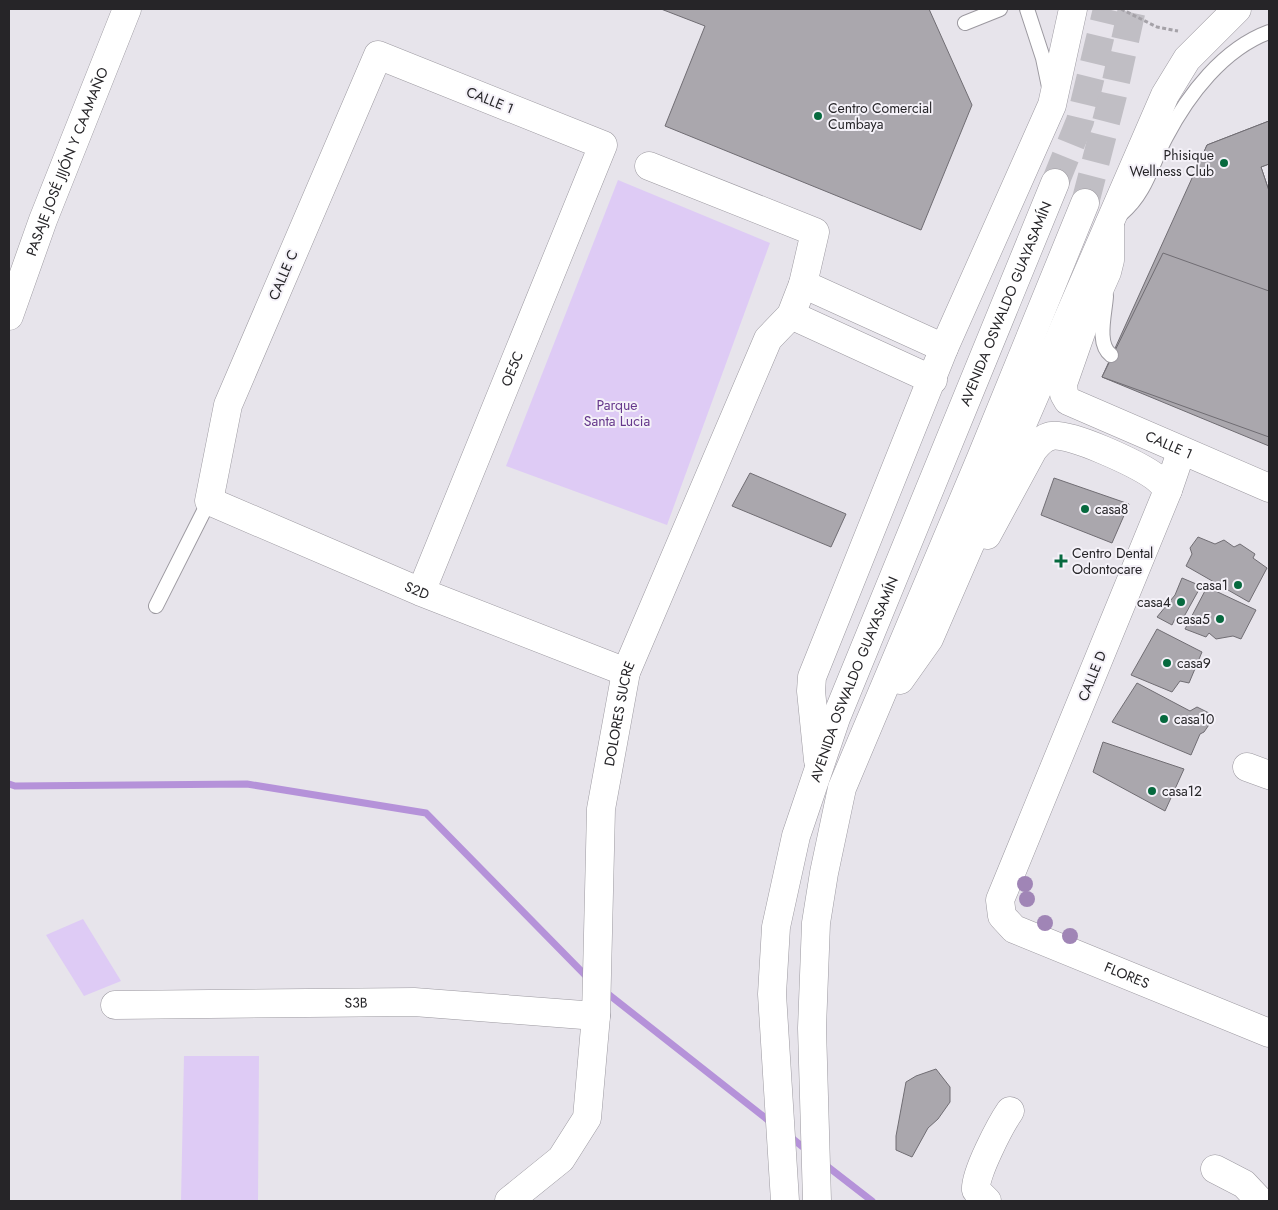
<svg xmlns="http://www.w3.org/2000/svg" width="1278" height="1210" viewBox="0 0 1278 1210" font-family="Jost,sans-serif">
<rect width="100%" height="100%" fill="#e7e4eb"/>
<g fill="#decbf5">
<path d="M 618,180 L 770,243 L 667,525 L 506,466 Z"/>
<path d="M 83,919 L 121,981 L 84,996 L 46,935 Z"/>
<path d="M 184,1056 L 259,1056 L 258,1201 L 181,1201 Z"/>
</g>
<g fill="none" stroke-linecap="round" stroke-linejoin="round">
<g stroke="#b592d9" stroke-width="7">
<path d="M 9,784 L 15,786 L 247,784 L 426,813 L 590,980"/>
<path d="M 603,990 L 773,1124"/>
<path d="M 788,1135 L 809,1152"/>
<path d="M 823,1163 L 872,1201"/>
</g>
</g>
<g fill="#aaa7ad" stroke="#706d73">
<path d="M 661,9 L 929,9 L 972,105 L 921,230 L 665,126 L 705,26 Z"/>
<path d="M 1269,121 L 1269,164 L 1261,167 L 1269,191 L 1269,291 L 1163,253 L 1207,145 Z"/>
<path d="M 1269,121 L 1269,164 L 1261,167 L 1269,191 L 1269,446 L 1102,377 L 1207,145 Z"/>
<path d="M 1163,253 L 1269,291 L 1269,437 L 1102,377 Z"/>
<path d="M 750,473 L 846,514 L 831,547 L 732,506 Z"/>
<path d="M 1054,478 L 1129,504 L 1112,543 L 1041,515 Z"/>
<path d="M 1198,537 L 1215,544 L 1224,540 L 1234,547 L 1240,544 L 1255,554 L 1253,558 L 1267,568 L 1249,602 L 1186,566 L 1192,554 L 1190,548 Z"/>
<path d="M 1182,578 L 1201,586 L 1181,622 L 1175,619 L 1172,625 L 1157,617 L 1175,595 Z"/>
<path d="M 1207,587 L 1256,610 L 1241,639 L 1233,636 L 1216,639 L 1209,633 L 1206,637 L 1185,629 Z"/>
<path d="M 1157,629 L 1202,652 L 1189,683 L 1180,681 L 1172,692 L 1131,675 Z"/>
<path d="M 1137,683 L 1190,711 L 1197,707 L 1215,716 L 1204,732 L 1200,734 L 1191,755 L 1112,722 Z"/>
<path d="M 1103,742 L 1184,769 L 1165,811 L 1093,772 Z"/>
<path d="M 936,1069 L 950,1087 L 950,1102 L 938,1119 L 928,1128 L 912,1157 L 896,1150 L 896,1136 L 906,1082 L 916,1076 Z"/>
</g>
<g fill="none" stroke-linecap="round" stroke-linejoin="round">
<g stroke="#c0bec4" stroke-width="28" stroke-dasharray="28 14" stroke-linecap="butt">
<path d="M 1055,183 L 1080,121 L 1107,9"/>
<path d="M 1085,203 L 1113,95 L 1132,9"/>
</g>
<defs>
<g id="lane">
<path d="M 1027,9 L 1043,58 L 1049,87"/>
<path d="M 965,23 L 1000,9"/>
<path d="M 1122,213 C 1146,193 1152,163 1166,137 C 1188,95 1223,49 1269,32"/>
<path d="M 1104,292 L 1106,296 C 1105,313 1096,344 1111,355"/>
<path d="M 156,606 L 209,501"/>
</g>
<g id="street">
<path id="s1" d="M 1110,223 L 1110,260 L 1107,272 L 1084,324 L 1063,384 L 1064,394 L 1068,401 L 1269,488"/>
<path d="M 803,284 L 944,348"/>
<path d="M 791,315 L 933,380"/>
<path id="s2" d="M 9,316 L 43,220 L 127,9"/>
<path id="s3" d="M 1181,452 L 1168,490 L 1000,900 L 1002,916 L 1014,929 L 1269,1033"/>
<path d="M 987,535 L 1033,450 C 1038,444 1042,438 1051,436 C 1070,432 1137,464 1154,476 C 1160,480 1164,485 1168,490"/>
<path id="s4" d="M 421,592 L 603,145 L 378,55 L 228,405 L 209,501 L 421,592 L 626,672"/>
<path d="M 1247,767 L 1269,775"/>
<path id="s5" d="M 115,1005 L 414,1002 L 596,1016"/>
<path d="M 1215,1169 L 1244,1184 L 1260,1201"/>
<path id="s6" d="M 509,1201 L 561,1159 L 587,1118 L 596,1016 L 601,809 L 626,672 L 768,339 L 791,315 L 803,284 L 815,232 L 649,166"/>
<path d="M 987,1201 L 976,1190 C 974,1175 1001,1124 1010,1111"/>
</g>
<g id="primary">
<path d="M 900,680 L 929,639 L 1165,95 L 1187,59 L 1237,9"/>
<path d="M 818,760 L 811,691 L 812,677 L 944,348 L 1052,105 L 1073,9"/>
<path id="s7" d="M 785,1201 L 772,994 L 776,927 L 796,836 L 836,718 L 1055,183"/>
<path d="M 817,1201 L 812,1028 L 816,923 L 824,873 L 842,788 L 981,458 L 1085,203"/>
</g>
</defs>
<use href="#lane" stroke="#9c99a0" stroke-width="16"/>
<use href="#street" stroke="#9c99a0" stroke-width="29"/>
<use href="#primary" stroke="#9c99a0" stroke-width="29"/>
<path stroke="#a5a2a8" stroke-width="3" stroke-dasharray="4 2.5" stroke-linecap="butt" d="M 1121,9 L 1157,27 L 1178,31"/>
<use href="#lane" stroke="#fff" stroke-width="14"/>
<use href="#street" stroke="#fff" stroke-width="28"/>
<use href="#primary" stroke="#fff" stroke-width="28"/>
</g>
<g fill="#a085b6">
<circle cx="1025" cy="884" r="8"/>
<circle cx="1027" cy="899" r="8"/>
<circle cx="1045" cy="923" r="8"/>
<circle cx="1070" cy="936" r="8"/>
</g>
<g fill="#06693e" stroke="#f4f1f8" stroke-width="2">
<circle cx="818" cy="116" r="5"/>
<circle cx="1224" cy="163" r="5"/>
<circle cx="1085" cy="509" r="5"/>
<path d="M1058.5 553.5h5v5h5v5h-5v5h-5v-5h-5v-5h5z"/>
<circle cx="1238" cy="585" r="5"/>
<circle cx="1181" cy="602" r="5"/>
<circle cx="1220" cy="619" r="5"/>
<circle cx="1167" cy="663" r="5"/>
<circle cx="1164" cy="719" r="5"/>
<circle cx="1152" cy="791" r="5"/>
</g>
<g text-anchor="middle" stroke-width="4" stroke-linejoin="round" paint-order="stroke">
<g font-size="14" fill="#262528" stroke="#f4f1f8">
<text transform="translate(490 100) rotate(22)" y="5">CALLE 1</text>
<text dy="5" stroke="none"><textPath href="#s2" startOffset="165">PASAJE JOSÉ JIJÓN Y CAAMAÑO</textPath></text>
<text transform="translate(283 275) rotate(-67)" y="5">CALLE C</text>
<text dy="5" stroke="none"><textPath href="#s7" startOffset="940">AVENIDA OSWALDO GUAYASAMÍN</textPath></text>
<text dy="5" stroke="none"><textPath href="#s4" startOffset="241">OE5C</textPath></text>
<text dy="5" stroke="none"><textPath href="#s1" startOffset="298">CALLE 1</textPath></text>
<text dy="5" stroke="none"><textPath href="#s4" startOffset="1430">S2D</textPath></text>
<text transform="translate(1092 676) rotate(-68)" y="5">CALLE D</text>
<text dy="5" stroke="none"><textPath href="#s7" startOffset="535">AVENIDA OSWALDO GUAYASAMÍN</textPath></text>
<text dy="5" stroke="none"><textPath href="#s6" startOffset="522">DOLORES SUCRE</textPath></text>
<text dy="5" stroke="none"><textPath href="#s3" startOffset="639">FLORES</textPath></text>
<text dy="5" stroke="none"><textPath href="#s5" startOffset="241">S3B</textPath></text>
</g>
<g font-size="14" fill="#262528" stroke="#f4f1f8" text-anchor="start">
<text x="828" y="113">Centro Comercial<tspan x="828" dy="16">Cumbaya</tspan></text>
<text x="1214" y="160" text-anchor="end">Phisique<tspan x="1214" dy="16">Wellness Club</tspan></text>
<text x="1095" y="514">casa8</text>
<text x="1072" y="558">Centro Dental<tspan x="1072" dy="16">Odontocare</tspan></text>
<text x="1228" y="590" text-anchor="end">casa1</text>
<text x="1171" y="607" text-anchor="end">casa4</text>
<text x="1210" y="624" text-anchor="end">casa5</text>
<text x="1177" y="668">casa9</text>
<text x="1174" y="724">casa10</text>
<text x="1162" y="796">casa12</text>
</g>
<g font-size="14" fill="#65378b" stroke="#f4f1f8">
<text x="617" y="410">Parque<tspan x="617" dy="16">Santa Lucia</tspan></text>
</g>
</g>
<rect width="1278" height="1210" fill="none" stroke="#262528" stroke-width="20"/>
</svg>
